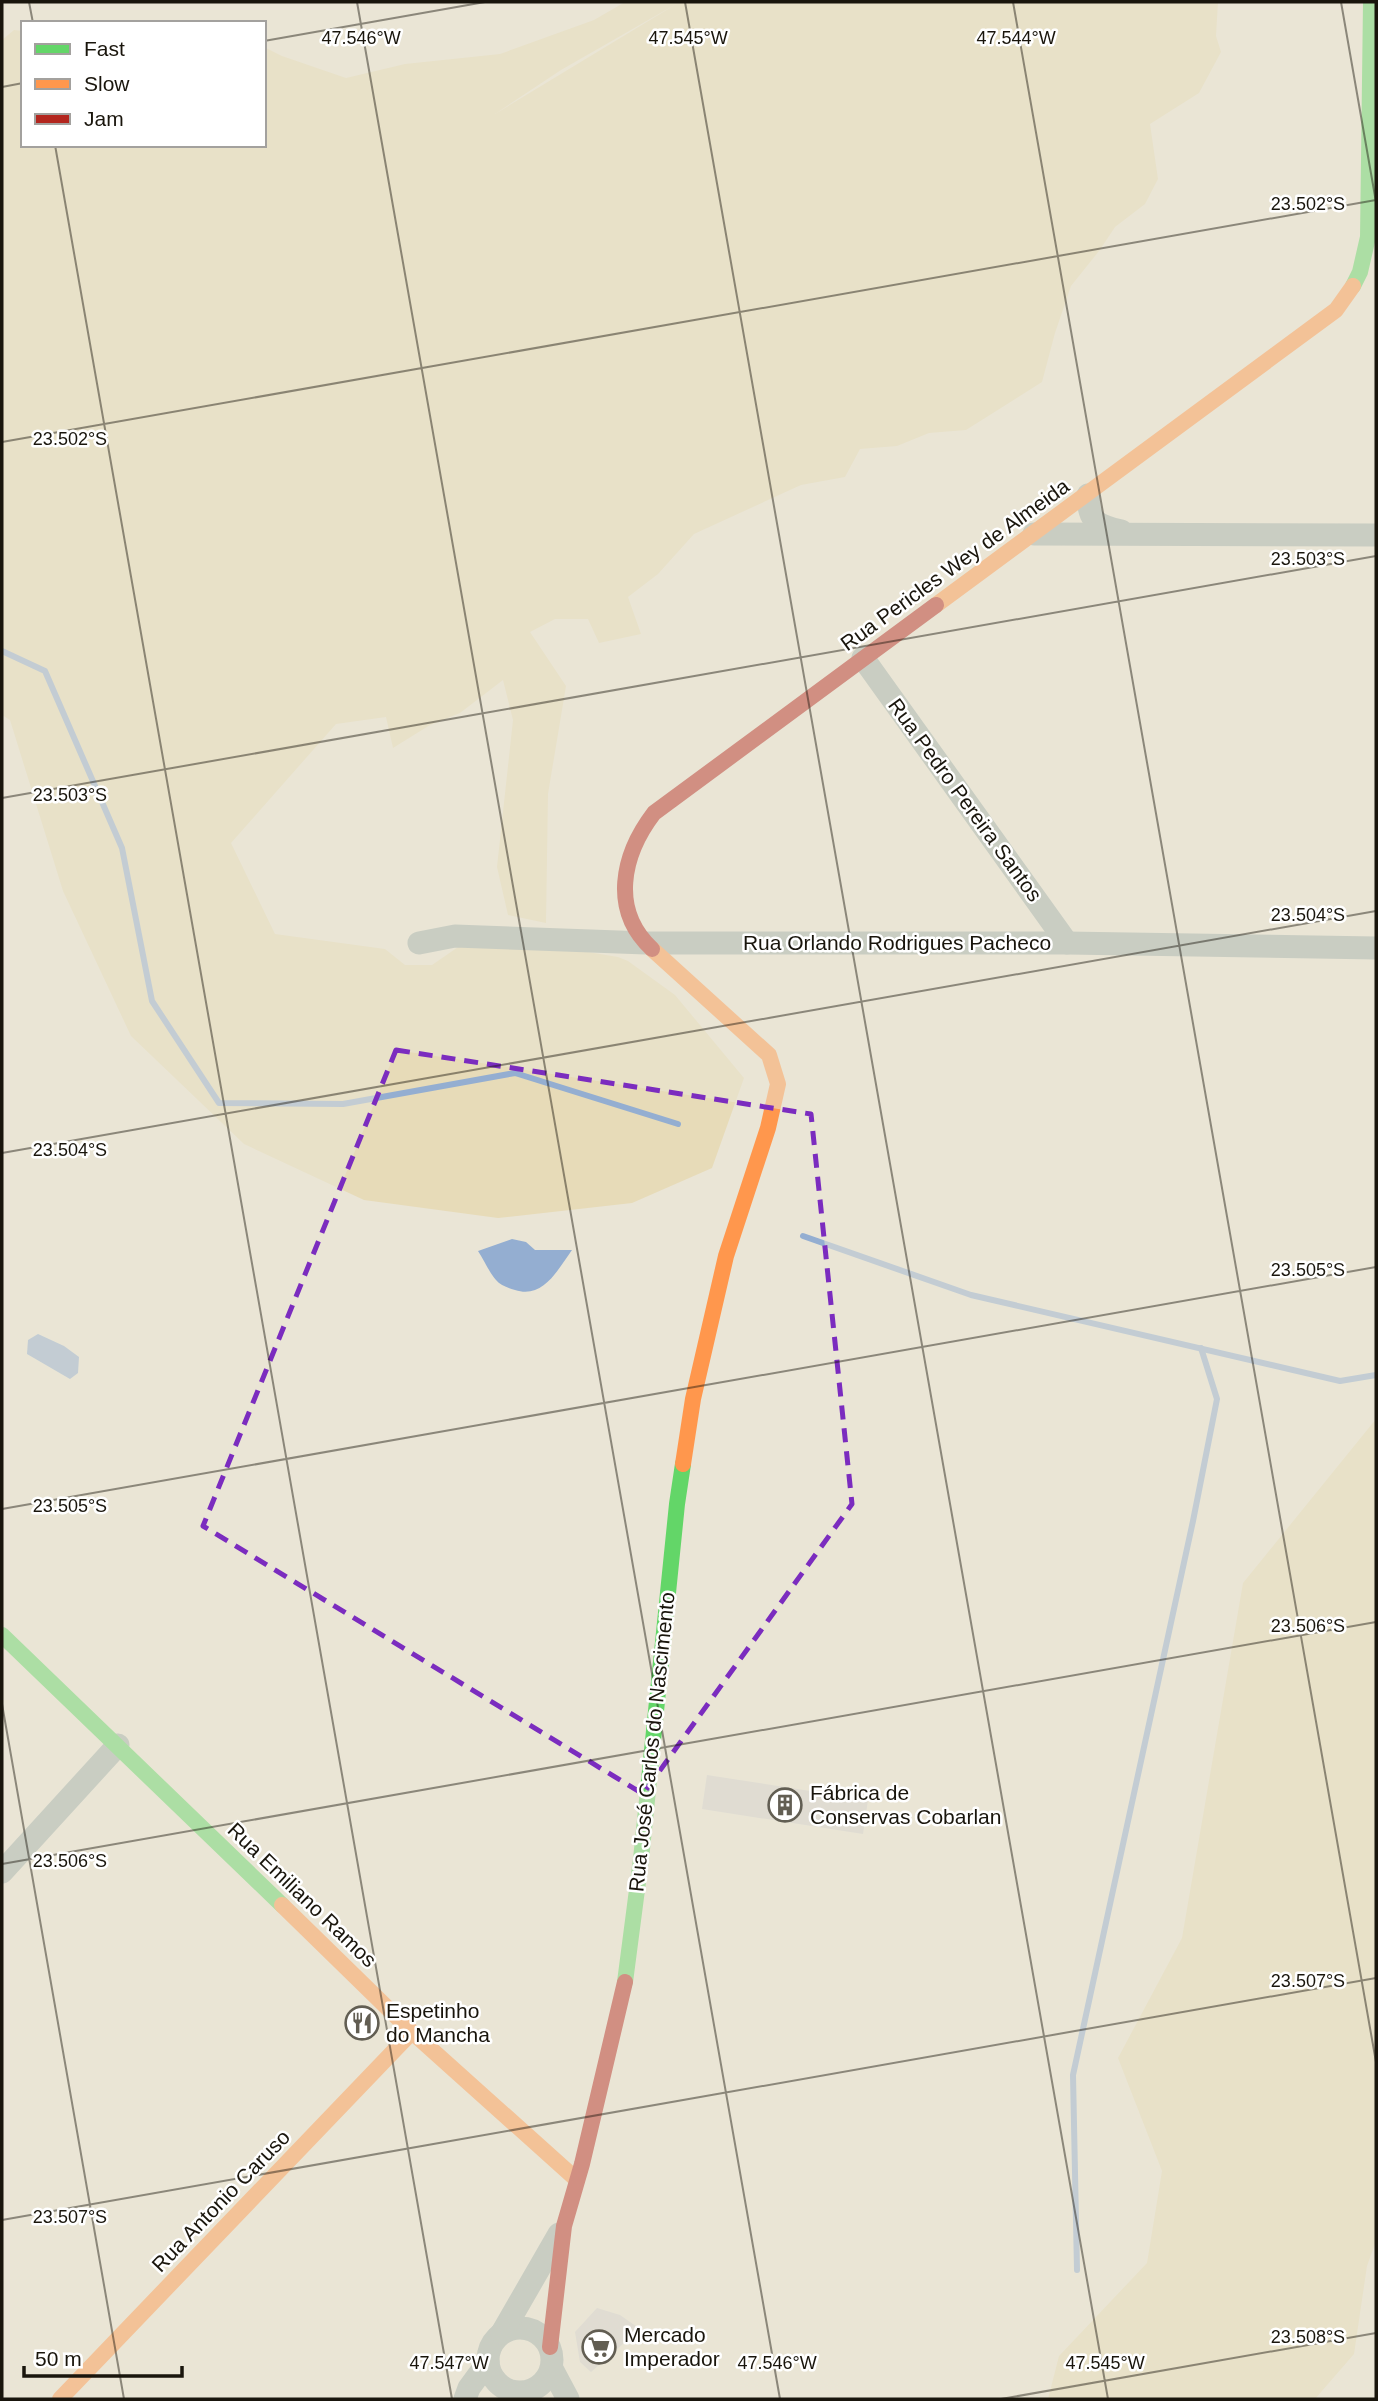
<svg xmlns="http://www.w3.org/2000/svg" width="1378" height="2401" viewBox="0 0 1378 2401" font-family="Arial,sans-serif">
<rect width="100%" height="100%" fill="#eae5d6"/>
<g fill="#e7dbb8" fill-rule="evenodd">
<path d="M 625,2 L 1218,2 L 1216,36 L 1221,52 L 1199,93 L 1150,124 L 1158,179 L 1145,204 L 1115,227 L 1099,251 L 1071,286 L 1055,333 L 1042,382 L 966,430 L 929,433 L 897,446 L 860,449 L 845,477 L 801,485 L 694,534 L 658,574 L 628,597 L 641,634 L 599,643 L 588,619 L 555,619 L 530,632 L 566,686 L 548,794 L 546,923 L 508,915 L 497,867 L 513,720 L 503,680 L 460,713 L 430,725 L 393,748 L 386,717 L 336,724 L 231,843 L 275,934 L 385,949 L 405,965 L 432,965 L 461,945 L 588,952 L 618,957 L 628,961 L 675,995 L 744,1078 L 712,1168 L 632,1203 L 498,1218 L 364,1200 L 244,1144 L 131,1036 L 63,891 L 10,720 L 2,715 L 2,40 L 14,30 L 23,31 L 23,145 L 264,145 L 264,47 L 282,56 L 346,78 L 405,64 L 500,54 L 594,20 ZM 678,3 L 495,114 L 561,70 Z"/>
<path d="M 1376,1419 L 1376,2241 L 1367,2266 L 1354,2354 L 1315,2399 L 1048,2399 L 1059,2356 L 1147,2263 L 1162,2171 L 1118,2058 L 1182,1938 L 1243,1583 Z"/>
</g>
<g fill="#94aed1">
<path d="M 512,1239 L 526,1242 L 535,1250 L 572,1250 C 557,1271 543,1299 515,1290 C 508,1288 500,1285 496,1280 C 489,1272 484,1260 478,1251 Z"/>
<path d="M 38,1334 L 64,1346 L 79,1357 L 78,1373 L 70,1379 L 27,1354 L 28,1340 Z"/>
</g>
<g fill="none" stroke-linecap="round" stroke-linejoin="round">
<g stroke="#94aed1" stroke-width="6">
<path d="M 2,651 L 45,671 L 122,848 L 152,1001 L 219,1103 L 343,1104 L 515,1073 L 678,1124"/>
<path d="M 803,1236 L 971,1295 L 1340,1381 L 1376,1375"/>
<path d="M 1077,2270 L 1073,2075 L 1193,1521 L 1217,1399 L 1201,1348"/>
</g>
</g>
<g fill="#d5d1cf">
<path d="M 707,1775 L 868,1800 L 863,1834 L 702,1809 Z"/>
<path d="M 597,2308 L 620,2315 L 640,2329 L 591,2372 L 580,2362 L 575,2332 Z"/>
</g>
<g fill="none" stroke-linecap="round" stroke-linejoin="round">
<g stroke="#a3afab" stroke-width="23">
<path d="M 1088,495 C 1089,522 1096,525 1121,531"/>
<path d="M 1034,534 L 1376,535"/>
<path d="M 863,658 L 1067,943"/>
<path d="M 419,943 L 455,936 L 646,943 L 1067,943 L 1376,948"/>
<path d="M 2,1872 L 118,1745"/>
<circle cx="520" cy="2360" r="32"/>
<path d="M 502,2333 L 559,2234"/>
<path d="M 552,2369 L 568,2399"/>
<path d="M 465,2399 L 469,2388 L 488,2362"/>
</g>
<g stroke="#63d668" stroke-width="16">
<path d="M 1353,286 L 1360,272 L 1368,237 L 1371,2"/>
<path d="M 2,1635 L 282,1905"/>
<path d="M 625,1982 L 641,1859 L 677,1504 L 683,1464"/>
</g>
<g stroke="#ff974d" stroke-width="16">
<path d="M 936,605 L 1336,310 L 1353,286"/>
<path d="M 652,949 L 769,1055 L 778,1084 L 768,1128 L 726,1256 L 693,1399 L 683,1464"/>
<path d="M 282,1905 L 412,2032 L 577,2180"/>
<path d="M 60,2399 L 412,2032"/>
</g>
<g stroke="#b3261e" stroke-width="16">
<path d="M 652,949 C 610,910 622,855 654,813 L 936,605"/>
<path d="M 550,2347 L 564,2226 L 582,2164 L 625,1982"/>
</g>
</g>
<path d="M0 0H1378V2401H0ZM 396,1050 L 811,1114 L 852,1504 L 643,1794 L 203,1526 Z" fill="#eae5d6" fill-opacity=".55" fill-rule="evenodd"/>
<path fill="none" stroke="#7b2cbf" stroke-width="5" stroke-dasharray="14 9" stroke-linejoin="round" d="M 396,1050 L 811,1114 L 852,1504 L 643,1794 L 203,1526 Z"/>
<path fill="none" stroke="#19150c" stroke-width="2" stroke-opacity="0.45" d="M 29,2 L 33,23M 357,2 L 780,2399M 685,2 L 1108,2399M 1013,2 L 1376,2062M 1341,2 L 1376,202M 264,41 L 485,2M 2,87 L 23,83M 55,145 L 452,2399M 2,442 L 1376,200M 2,798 L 1376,556M 2,1153 L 1376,911M 2,1509 L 1376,1267M 2,1704 L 124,2399M 2,1864 L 1376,1622M 2,2220 L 1376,1978M 1001,2399 L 1376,2333"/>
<defs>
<symbol id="building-ring" viewBox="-11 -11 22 22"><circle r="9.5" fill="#fff" stroke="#625e53" stroke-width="1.5"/><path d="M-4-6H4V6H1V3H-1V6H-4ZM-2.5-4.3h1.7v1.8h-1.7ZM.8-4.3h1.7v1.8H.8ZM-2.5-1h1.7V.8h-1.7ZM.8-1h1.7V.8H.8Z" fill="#625e53"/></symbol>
<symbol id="restaurant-ring" viewBox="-11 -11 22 22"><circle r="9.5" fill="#fff" stroke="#625e53" stroke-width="1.5"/><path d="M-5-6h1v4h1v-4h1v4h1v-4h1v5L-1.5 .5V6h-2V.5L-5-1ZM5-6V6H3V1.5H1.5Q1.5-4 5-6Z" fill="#625e53"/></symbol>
<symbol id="supermarket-ring" viewBox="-11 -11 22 22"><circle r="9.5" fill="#fff" stroke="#625e53" stroke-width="1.5"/><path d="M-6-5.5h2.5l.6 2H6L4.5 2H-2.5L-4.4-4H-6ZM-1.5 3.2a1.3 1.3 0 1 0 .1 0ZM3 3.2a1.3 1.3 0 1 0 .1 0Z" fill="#625e53"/></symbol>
</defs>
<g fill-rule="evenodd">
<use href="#building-ring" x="766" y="1786" width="38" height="38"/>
<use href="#restaurant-ring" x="343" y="2004" width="38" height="38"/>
<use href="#supermarket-ring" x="580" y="2328" width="38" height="38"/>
</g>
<g text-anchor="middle" stroke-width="5" stroke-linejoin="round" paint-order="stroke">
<g font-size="21" fill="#19150c" stroke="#fff">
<text transform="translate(955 565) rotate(-36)" y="7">Rua Pericles Wey de Almeida</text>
<text transform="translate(965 800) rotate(54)" y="7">Rua Pedro Pereira Santos</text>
<text x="897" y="950">Rua Orlando Rodrigues Pacheco</text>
<text transform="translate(652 1742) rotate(-84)" y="7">Rua José Carlos do Nascimento</text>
<text transform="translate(302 1895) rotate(44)" y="7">Rua Emiliano Ramos</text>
<text transform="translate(221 2201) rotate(-46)" y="7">Rua Antonio Caruso</text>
</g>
<g font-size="21" fill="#19150c" stroke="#fff" text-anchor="start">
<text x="810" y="1800">Fábrica de<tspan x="810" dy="24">Conservas Cobarlan</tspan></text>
<text x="386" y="2018">Espetinho<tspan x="386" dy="24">do Mancha</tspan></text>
<text x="624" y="2342">Mercado<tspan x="624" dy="24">Imperador</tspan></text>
</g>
</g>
<g font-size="18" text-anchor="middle" fill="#19150c" stroke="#fff" stroke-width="5" stroke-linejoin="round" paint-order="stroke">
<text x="361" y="44">47.546°W</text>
<text x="688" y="44">47.545°W</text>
<text x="1016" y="44">47.544°W</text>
<text x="1308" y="210">23.502°S</text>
<text x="70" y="445">23.502°S</text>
<text x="1308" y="565">23.503°S</text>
<text x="70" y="801">23.503°S</text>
<text x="1308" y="921">23.504°S</text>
<text x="70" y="1156">23.504°S</text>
<text x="1308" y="1276">23.505°S</text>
<text x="70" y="1512">23.505°S</text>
<text x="1308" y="1632">23.506°S</text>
<text x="70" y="1867">23.506°S</text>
<text x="1308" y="1987">23.507°S</text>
<text x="70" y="2223">23.507°S</text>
<text x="1308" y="2343">23.508°S</text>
<text x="449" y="2369">47.547°W</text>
<text x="777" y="2369">47.546°W</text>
<text x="1105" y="2369">47.545°W</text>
</g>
<rect width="1378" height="2401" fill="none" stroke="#19150c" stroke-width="7"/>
<rect x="21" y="21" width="245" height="126" fill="#ffffff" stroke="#a3a19e" stroke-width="2"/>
<rect x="35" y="44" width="35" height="10" fill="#63d668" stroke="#a3a19e" stroke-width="2"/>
<text x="84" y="56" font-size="21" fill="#19150c">Fast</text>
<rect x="35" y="79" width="35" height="10" fill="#ff974d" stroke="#a3a19e" stroke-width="2"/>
<text x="84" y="91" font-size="21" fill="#19150c">Slow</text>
<rect x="35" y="114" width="35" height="10" fill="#b3261e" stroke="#a3a19e" stroke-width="2"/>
<text x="84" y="126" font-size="21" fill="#19150c">Jam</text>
<path d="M24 2366v10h158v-10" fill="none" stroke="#19150c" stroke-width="3.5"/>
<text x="35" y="2366" font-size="21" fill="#19150c" stroke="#ffffff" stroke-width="5" paint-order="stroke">50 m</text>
</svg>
